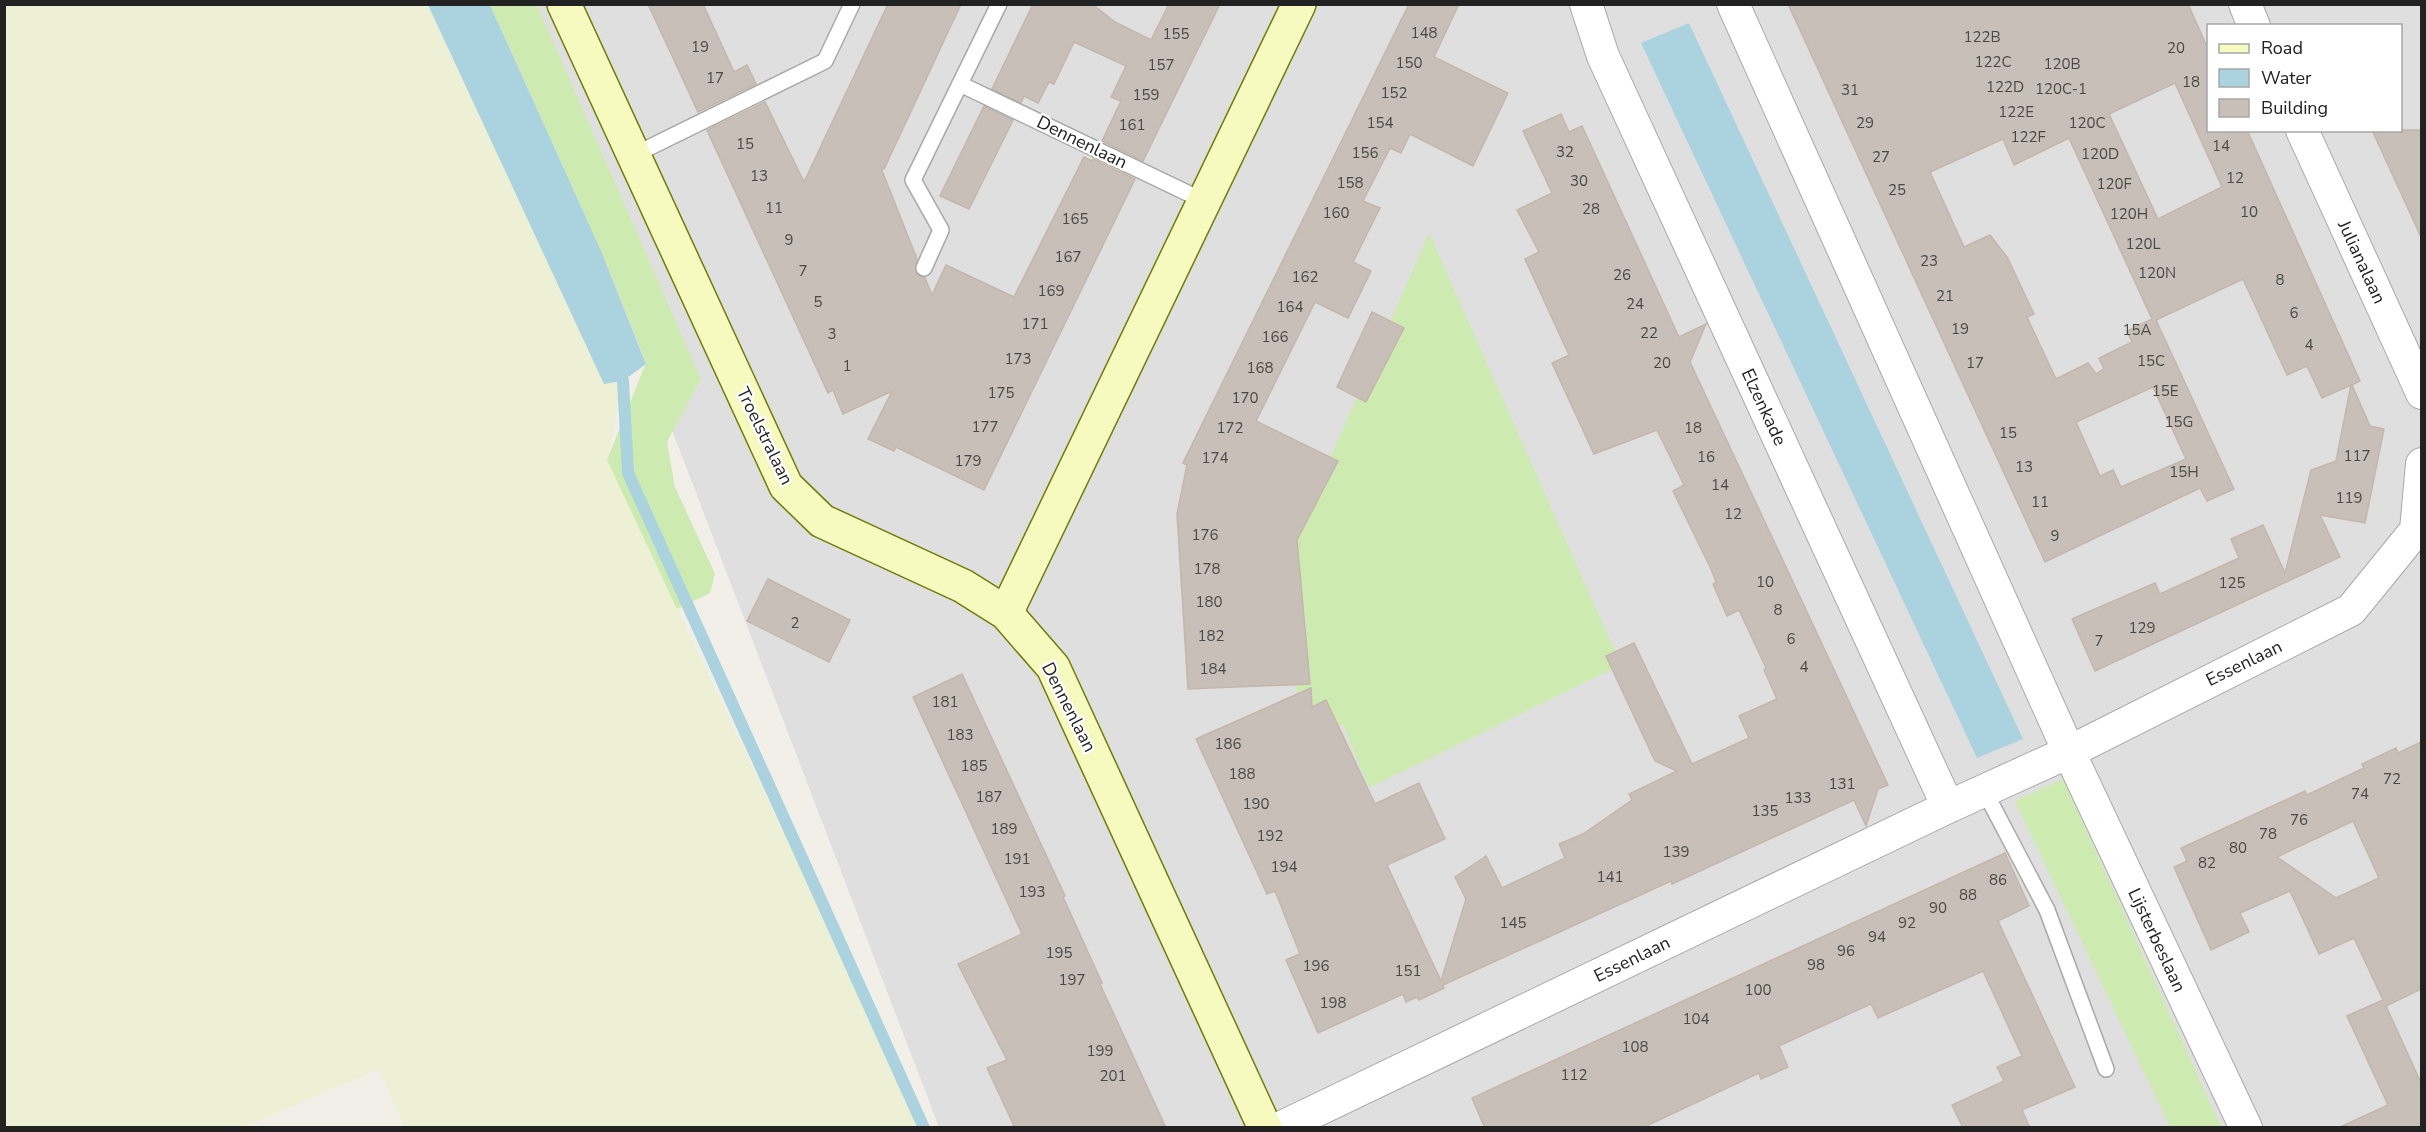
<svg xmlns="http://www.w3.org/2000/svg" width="2426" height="1132" viewBox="0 0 2426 1132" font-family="'Nunito Sans',sans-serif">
<rect width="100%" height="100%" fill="#f2efe9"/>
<path fill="#e0dfdf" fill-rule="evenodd" d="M 491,5 L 2421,5 L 2421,1127 L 939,1127 L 603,250 ZM 2208,26 L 2400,26 L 2400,130 L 2208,130 Z"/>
<path fill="#eef0d5" d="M 5,5 L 428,5 L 604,384 L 623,381 L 607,460 L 923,1127 L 404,1127 L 379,1069 L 245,1127 L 5,1128 Z"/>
<g fill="#cdebb0">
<path d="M 490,5 L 537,5 L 701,379 L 667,442 L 675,487 L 715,574 L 710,593 L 677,609 L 607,460 L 646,363 L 602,253 Z"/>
<path d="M 1429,233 L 1621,665 L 1369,788 L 1343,724 L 1306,737 L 1285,631 L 1288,554 Z"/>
<path d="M 2063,779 L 2221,1127 L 2170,1127 L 2015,801 Z"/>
</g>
<g fill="#aad3df">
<path d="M 428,5 L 490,5 L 602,253 L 646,364 L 623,381 L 604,384 Z"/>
<path d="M 1689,23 L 2023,739 L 1977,758 L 1641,43 Z"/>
</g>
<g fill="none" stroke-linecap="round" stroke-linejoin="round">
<path stroke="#aad3df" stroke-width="12" d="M 623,381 L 628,473 L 924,1128"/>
</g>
<g fill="#c7bfb8" stroke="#c4b6ab" stroke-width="1.5" fill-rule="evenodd">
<path d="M 648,4 L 703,4 L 734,72 L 747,65 L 756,84 L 698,112 Z"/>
<path d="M 888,4 L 961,4 L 884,169 L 881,168 L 917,259 L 916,273 L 925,278 L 932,295 L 946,265 L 1014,297 L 1084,157 L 1092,161 L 1093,159 L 1135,179 L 984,490 L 896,447 L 894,451 L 868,439 L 892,391 L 843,414 L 833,390 L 828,393 L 707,130 L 765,102 L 804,182 Z"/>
<path d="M 1033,4 L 1092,4 L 1115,22 L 1151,40 L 1169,4 L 1220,4 L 1143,161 L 1102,141 L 1121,101 L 1111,97 L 1126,66 L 1074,42 L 1054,84 L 1049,82 L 1038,103 L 1024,96 L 1021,103 L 992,89 Z"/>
<path d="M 1409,4 L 1459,4 L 1434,57 L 1508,93 L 1473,166 L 1410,134 L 1401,153 L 1390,148 L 1363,201 L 1380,208 L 1353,262 L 1371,271 L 1348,318 L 1315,302 L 1256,421 L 1338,461 L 1297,540 L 1310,684 L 1188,689 L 1177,514 L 1187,465 L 1183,463 Z"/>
<path d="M 1788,4 L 2188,4 L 2208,49 L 2208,130 L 2247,130 L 2360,381 L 2352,385 L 2370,426 L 2384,429 L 2365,523 L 2320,515 L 2340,557 L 2095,671 L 2072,619 L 2155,583 L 2160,594 L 2239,558 L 2231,539 L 2263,525 L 2285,573 L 2311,470 L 2336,461 L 2351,385 L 2322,398 L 2307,366 L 2287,375 L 2243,279 L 2156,320 L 2234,489 L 2207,501 L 2200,488 L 2045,562 ZM 2175,83 L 2222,187 L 2158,219 L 2109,114 ZM 2069,138 L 2152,319 L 2127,331 L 2132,342 L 2099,358 L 2104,369 L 2096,374 L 2088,363 L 2056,379 L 2027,317 L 2034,314 L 2007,257 L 1990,235 L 1964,247 L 1930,172 L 2003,139 L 2014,165 ZM 2153,387 L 2186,459 L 2121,487 L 2113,470 L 2100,476 L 2076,422 Z"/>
<path d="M 984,106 L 1013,120 L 969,209 L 940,196 Z"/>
<path d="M 1561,114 L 1569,132 L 1582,126 L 1679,337 L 1706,324 L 1690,362 L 1888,785 L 1878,789 L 1866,826 L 1854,800 L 1672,884 L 1671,881 L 1542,940 L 1443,985 L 1444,988 L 1419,1000 L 1417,997 L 1406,1002 L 1403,994 L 1318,1033 L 1286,960 L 1300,954 L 1275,891 L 1267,894 L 1196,739 L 1311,688 L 1312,707 L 1326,700 L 1375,804 L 1419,783 L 1445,839 L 1387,865 L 1441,981 L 1466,899 L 1455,877 L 1486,856 L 1502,888 L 1565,858 L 1559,844 L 1583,834 L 1632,800 L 1629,794 L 1677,771 L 1655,761 L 1606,656 L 1634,643 L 1692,764 L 1749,738 L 1739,716 L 1777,699 L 1764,670 L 1766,668 L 1739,610 L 1727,616 L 1713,584 L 1716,582 L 1711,569 L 1673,491 L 1684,485 L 1657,430 L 1594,454 L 1552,363 L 1569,355 L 1525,259 L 1539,252 L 1517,210 L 1552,193 L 1523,131 Z"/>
<path d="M 2372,130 L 2421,130 L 2421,237 L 2394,178 Z"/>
<path d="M 1372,312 L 1404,328 L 1366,402 L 1337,387 Z"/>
<path d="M 768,579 L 850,620 L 829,662 L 747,621 Z"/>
<path d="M 962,674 L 1065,896 L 1063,897 L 1102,983 L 1100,984 L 1166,1128 L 1015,1128 L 987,1068 L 1007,1060 L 958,964 L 1022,934 L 913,697 Z"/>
<path d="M 2421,742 L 2421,989 L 2386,1006 L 2421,1083 L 2421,1128 L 2338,1128 L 2388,1105 L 2347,1016 L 2383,1000 L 2354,938 L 2319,954 L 2290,891 L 2240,913 L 2249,932 L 2211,950 L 2174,867 L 2187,861 L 2181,848 L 2305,791 L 2307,795 L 2364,768 L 2362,764 L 2396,748 L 2398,753 ZM 2353,821 L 2379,878 L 2336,898 L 2277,857 Z"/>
<path d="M 2005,853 L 2029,906 L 1998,921 L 2075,1087 L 2022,1110 L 2030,1128 L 1963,1128 L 1952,1105 L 2004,1081 L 1997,1067 L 2022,1056 L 1983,971 L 1878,1018 L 1871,1004 L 1809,1032 L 1779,1046 L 1788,1067 L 1761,1079 L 1759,1073 L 1642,1128 L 1485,1128 L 1472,1098 Z"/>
</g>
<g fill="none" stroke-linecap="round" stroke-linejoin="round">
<defs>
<g id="lane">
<path d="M 960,84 L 1204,201"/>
<path d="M 634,155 L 825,61 L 852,4"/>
<path d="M 924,268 L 941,230 L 913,180 L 999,4"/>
<path d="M 1984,790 L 2047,910 L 2106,1069"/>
</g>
<g id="street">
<path d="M 1586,4 L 1603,56 L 1948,807"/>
<path d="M 1733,4 L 2069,752 L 2246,1128"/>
<path d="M 2245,4 L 2254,26"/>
<path d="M 2302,130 L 2422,393"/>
<path d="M 1280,1128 L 1948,807 L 2069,752 L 2351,610 L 2416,530 L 2422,464"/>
</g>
<g id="secondary">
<path d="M 564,4 L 786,486 L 822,521 L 963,586 L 1006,613 L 1053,667 L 1265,1128"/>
<path d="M 1006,613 L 1299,4"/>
</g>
</defs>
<use href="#lane" stroke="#a9a9a9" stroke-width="18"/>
<use href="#street" stroke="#a9a9a9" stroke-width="34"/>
<use href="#secondary" stroke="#707d05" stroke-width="36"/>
<use href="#lane" stroke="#fff" stroke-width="15"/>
<use href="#street" stroke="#fff" stroke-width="32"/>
<use href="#secondary" stroke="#f7fabf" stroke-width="33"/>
</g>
<g text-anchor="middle" stroke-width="4.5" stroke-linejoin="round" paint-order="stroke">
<g font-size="15" fill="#4b4948">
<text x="1424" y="38">148</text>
<text x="1176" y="39">155</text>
<text x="1982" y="42">122B</text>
<text x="700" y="52">19</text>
<text x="2176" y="53">20</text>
<text x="1993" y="67">122C</text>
<text x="1409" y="68">150</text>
<text x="2062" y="69">120B</text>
<text x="1161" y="70">157</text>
<text x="715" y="83">17</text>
<text x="2191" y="87">18</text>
<text x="2005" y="92">122D</text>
<text x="2061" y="94">120C-1</text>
<text x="1850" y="95">31</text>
<text x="1394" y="98">152</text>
<text x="1146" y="100">159</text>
<text x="2016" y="117">122E</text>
<text x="1380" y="128">154</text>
<text x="1865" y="128">29</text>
<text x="2087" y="128">120C</text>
<text x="1132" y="130">161</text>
<text x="2028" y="142">122F</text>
<text x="745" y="149">15</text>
<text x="2221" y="151">14</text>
<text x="1565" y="157">32</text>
<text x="1365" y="158">156</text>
<text x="2100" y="159">120D</text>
<text x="1881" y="162">27</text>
<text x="759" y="181">13</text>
<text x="2235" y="183">12</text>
<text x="1579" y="186">30</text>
<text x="1350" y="188">158</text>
<text x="2114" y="189">120F</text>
<text x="1897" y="195">25</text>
<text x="774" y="213">11</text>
<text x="1591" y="214">28</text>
<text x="2249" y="217">10</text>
<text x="1336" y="218">160</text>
<text x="2129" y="219">120H</text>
<text x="1075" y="224">165</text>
<text x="789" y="245">9</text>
<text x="2143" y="249">120L</text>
<text x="1068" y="262">167</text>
<text x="1929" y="266">23</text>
<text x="803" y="276">7</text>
<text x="2157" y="278">120N</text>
<text x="1622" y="280">26</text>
<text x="1305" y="282">162</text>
<text x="2280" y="285">8</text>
<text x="1051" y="296">169</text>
<text x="1945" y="301">21</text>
<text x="818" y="307">5</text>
<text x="1635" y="309">24</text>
<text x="1290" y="312">164</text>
<text x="2294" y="318">6</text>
<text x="1035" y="329">171</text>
<text x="1960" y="334">19</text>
<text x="2137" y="335">15A</text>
<text x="1649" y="338">22</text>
<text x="832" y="339">3</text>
<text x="1275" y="342">166</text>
<text x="2309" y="350">4</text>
<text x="1018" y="364">173</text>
<text x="2151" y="366">15C</text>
<text x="1662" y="368">20</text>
<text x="1975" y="368">17</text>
<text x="847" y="371">1</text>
<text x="1260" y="373">168</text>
<text x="2165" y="396">15E</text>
<text x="1001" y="398">175</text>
<text x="1245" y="403">170</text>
<text x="2179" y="427">15G</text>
<text x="985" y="432">177</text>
<text x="1230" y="433">172</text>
<text x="1693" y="433">18</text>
<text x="2008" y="438">15</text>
<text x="2357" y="461">117</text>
<text x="1706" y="462">16</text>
<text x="1215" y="463">174</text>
<text x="968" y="466">179</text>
<text x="2024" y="472">13</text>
<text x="2184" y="477">15H</text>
<text x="1720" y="490">14</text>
<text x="2349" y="503">119</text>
<text x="2040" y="507">11</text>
<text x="1733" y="519">12</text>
<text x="1205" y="540">176</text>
<text x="2055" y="541">9</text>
<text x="1207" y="574">178</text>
<text x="1765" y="587">10</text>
<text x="2232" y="588">125</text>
<text x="1209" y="607">180</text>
<text x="1778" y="615">8</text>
<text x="795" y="628">2</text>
<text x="2142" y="633">129</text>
<text x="1211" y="641">182</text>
<text x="1791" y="644">6</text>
<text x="2099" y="646">7</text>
<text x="1804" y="672">4</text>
<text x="1213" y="674">184</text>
<text x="945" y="707">181</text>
<text x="960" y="740">183</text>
<text x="1228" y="749">186</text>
<text x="974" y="771">185</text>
<text x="1242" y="779">188</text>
<text x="2392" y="784">72</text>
<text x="1842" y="789">131</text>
<text x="2360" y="799">74</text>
<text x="989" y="802">187</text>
<text x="1798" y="803">133</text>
<text x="1256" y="809">190</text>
<text x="1765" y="816">135</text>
<text x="2299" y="825">76</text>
<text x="1004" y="834">189</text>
<text x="2268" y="839">78</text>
<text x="1270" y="841">192</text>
<text x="2238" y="853">80</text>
<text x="1676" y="857">139</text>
<text x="1017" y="864">191</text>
<text x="2207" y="868">82</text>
<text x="1284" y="872">194</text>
<text x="1610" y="882">141</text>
<text x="1998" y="885">86</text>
<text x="1032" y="897">193</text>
<text x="1968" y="900">88</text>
<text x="1938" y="913">90</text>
<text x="1513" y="928">145</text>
<text x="1907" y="928">92</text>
<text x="1877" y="942">94</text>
<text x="1846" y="956">96</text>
<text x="1059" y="958">195</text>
<text x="1816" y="970">98</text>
<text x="1316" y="971">196</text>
<text x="1408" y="976">151</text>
<text x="1072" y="985">197</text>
<text x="1758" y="995">100</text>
<text x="1333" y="1008">198</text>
<text x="1696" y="1024">104</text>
<text x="1635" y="1052">108</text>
<text x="1100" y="1056">199</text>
<text x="1574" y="1080">112</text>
<text x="1113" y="1081">201</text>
</g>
<g font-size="18" fill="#222" stroke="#fff">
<text transform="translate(1082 142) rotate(26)" y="6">Dennenlaan</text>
<text transform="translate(2362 262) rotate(65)" y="6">Julianalaan</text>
<text transform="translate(1764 407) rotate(65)" y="6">Elzenkade</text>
<text transform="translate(765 436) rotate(64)" y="6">Troelstralaan</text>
<text transform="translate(2244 663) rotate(-26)" y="6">Essenlaan</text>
<text transform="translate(1069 707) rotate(63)" y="6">Dennenlaan</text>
<text transform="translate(2157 940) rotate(65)" y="6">Lijsterbeslaan</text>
<text transform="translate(1632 959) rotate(-26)" y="6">Essenlaan</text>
</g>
</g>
<rect width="2426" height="1132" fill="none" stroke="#222222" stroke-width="12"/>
<rect x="2207" y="24" width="195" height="108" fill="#ffffff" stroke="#a7a7a7" stroke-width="1.5"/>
<rect x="2219" y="44" width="30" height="9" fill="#f7fabf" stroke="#a7a7a7" stroke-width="1.5"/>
<text x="2261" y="54" font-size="18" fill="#222222">Road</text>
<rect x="2219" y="69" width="30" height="18" fill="#aad3df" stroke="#a7a7a7" stroke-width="1.5"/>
<text x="2261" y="84" font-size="18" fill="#222222">Water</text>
<rect x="2219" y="99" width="30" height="18" fill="#c7bfb8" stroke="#a7a7a7" stroke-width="1.5"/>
<text x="2261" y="114" font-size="18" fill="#222222">Building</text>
</svg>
